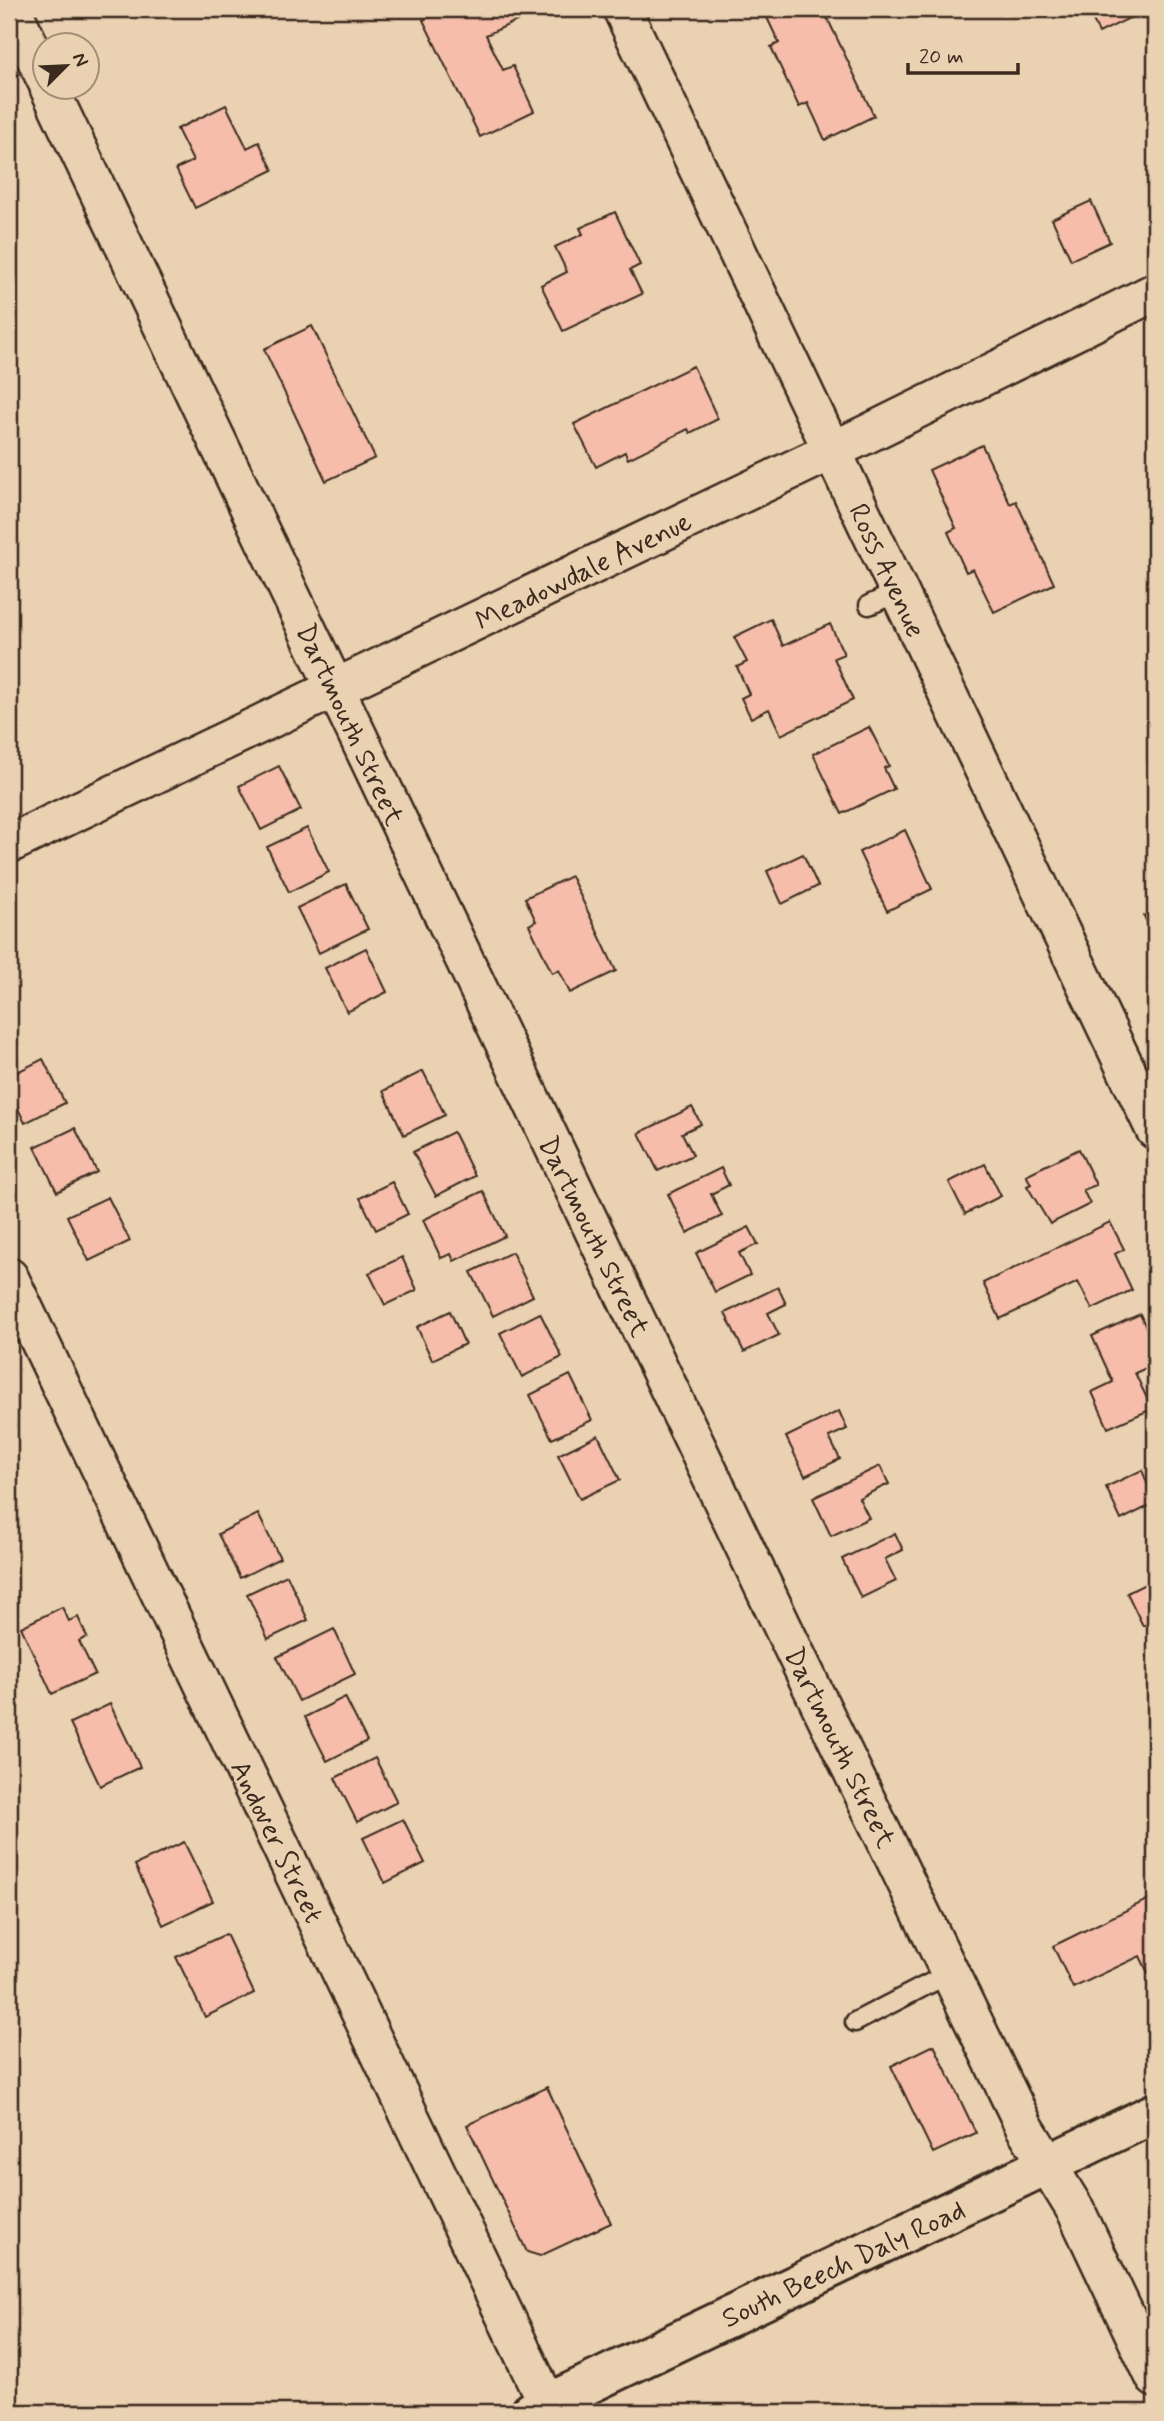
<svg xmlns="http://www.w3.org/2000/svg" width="1164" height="2421" viewBox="0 0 1164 2421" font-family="Mynerve,sans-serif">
<rect width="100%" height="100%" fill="#e9d1b2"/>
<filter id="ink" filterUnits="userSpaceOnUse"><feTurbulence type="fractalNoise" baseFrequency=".0143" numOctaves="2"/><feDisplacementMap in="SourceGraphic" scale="14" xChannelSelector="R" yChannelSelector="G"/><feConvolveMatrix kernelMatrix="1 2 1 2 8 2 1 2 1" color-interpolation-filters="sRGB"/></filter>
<g filter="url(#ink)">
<g fill="#f5bdaa" stroke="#3b2a1e" stroke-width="2">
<path d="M 445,9 L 516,9 L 521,19 L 486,35 L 503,70 L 513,66 L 534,111 L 480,137 L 423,20 Z"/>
<path d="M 763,9 L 823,9 L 874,116 L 825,140 L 808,103 L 799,107 L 771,47 L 779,43 Z"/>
<path d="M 1088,9 L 1145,9 L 1146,10 L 1099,33 Z"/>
<path d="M 226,105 L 247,148 L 259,142 L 273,170 L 195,208 L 176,169 L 193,161 L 177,129 Z"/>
<path d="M 1091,201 L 1110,242 L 1071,260 L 1052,219 Z"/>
<path d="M 615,212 L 640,265 L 630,270 L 642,294 L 563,331 L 541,285 L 567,272 L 555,247 L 583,234 L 580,228 Z"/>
<path d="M 312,326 L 375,458 L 326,481 L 264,349 Z"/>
<path d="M 693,366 L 718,419 L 690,433 L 688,429 L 628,459 L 625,452 L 596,467 L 574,424 Z"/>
<path d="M 982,445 L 1010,504 L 1016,501 L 1054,584 L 994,612 L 973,569 L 966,572 L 948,532 L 956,528 L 929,470 Z"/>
<path d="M 771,619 L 783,646 L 830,624 L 844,654 L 834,658 L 853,700 L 781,735 L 769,709 L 751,718 L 741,698 L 749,694 L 737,667 L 747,662 L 734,637 Z"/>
<path d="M 869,727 L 889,766 L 884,768 L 894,789 L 842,814 L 813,754 Z"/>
<path d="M 279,766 L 301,810 L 261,830 L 239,786 Z"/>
<path d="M 307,828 L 329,872 L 289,892 L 267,847 Z"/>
<path d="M 905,830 L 932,889 L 887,911 L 859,852 Z"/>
<path d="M 803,854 L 818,886 L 782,904 L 767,871 Z"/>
<path d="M 571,876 L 616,971 L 570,993 L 559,970 L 552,973 L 529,925 L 536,921 L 525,898 Z"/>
<path d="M 346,884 L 368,929 L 319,953 L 297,908 Z"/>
<path d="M 1155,911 L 1155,940 L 1144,916 Z"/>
<path d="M 366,948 L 387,992 L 347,1012 L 325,968 Z"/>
<path d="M 43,1059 L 65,1103 L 25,1123 L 9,1090 L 9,1076 Z"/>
<path d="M 423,1071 L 445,1115 L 404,1135 L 383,1091 Z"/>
<path d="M 692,1107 L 701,1124 L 682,1133 L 693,1155 L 658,1171 L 639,1133 Z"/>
<path d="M 75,1128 L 97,1172 L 57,1192 L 35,1147 Z"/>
<path d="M 453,1132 L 475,1176 L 436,1196 L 413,1152 Z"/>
<path d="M 1079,1149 L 1096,1185 L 1083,1190 L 1090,1204 L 1050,1224 L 1027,1186 L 1031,1184 L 1026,1175 Z"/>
<path d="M 985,1164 L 1001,1196 L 965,1214 L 949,1182 Z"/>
<path d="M 721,1168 L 729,1185 L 711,1194 L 722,1216 L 687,1233 L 668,1194 Z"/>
<path d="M 392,1182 L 408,1214 L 376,1230 L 360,1198 Z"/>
<path d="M 483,1191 L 505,1236 L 454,1261 L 451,1254 L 441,1258 L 423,1220 Z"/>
<path d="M 108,1197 L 130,1241 L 89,1261 L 67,1216 Z"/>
<path d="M 1110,1222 L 1124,1249 L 1115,1254 L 1132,1290 L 1092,1309 L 1078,1282 L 1000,1319 L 983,1283 Z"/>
<path d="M 749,1227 L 758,1244 L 739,1253 L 750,1275 L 715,1292 L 696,1253 Z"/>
<path d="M 512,1252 L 533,1296 L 493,1316 L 471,1272 Z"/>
<path d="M 402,1257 L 417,1290 L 385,1305 L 369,1273 Z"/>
<path d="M 778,1287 L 786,1304 L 768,1313 L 779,1335 L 744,1352 L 725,1313 Z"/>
<path d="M 450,1311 L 465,1344 L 432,1360 L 417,1327 Z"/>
<path d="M 540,1313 L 562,1357 L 522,1377 L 500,1333 Z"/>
<path d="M 1140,1314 L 1148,1332 L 1155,1329 L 1155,1364 L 1135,1373 L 1152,1409 L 1108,1428 L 1092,1392 L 1113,1382 L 1092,1336 Z"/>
<path d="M 570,1375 L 592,1420 L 552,1439 L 530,1395 Z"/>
<path d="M 839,1411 L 847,1429 L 829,1437 L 840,1459 L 805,1476 L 786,1437 Z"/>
<path d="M 598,1435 L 620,1480 L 580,1499 L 558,1455 Z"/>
<path d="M 880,1466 L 889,1484 L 859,1498 L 869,1518 L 831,1536 L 813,1498 Z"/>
<path d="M 1142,1470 L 1155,1503 L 1121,1520 L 1106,1487 Z"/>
<path d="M 258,1514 L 280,1558 L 240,1578 L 218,1534 Z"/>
<path d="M 895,1533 L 903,1550 L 885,1559 L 896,1581 L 861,1598 L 842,1559 Z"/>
<path d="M 287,1575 L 308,1620 L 268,1639 L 247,1594 Z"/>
<path d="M 1155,1579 L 1155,1620 L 1143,1626 L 1127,1593 Z"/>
<path d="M 62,1607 L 69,1621 L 78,1617 L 87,1637 L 79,1641 L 95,1674 L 52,1694 L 21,1627 Z"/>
<path d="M 334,1629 L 355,1674 L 299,1701 L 277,1657 Z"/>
<path d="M 345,1697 L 367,1741 L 327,1761 L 305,1717 Z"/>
<path d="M 110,1704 L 140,1767 L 100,1786 L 70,1723 Z"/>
<path d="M 375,1758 L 397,1802 L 357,1822 L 335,1778 Z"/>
<path d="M 403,1819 L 425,1863 L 385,1883 L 363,1838 Z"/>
<path d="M 184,1842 L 213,1901 L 163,1925 L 135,1865 Z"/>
<path d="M 1155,1896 L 1155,1969 L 1148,1973 L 1140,1956 L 1073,1988 L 1053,1946 Z"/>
<path d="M 226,1934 L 254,1993 L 205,2017 L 176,1957 Z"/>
<path d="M 934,2045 L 976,2133 L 933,2153 L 891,2066 Z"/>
<path d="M 547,2087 L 611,2223 L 540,2256 L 527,2252 L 467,2125 Z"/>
</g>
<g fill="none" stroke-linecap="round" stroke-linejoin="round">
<defs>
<g id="lane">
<path d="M 869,605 L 898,592"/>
<path d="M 855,2022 L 950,1973"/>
</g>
<g id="street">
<path d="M 12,9 L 46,80"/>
<path d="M 622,9 L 1155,1130"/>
<path d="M 49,88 L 786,1634 L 1024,2126 L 1076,2211 L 1155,2378"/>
<path d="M 9,844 L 865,435 L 1155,292"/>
<path d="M 9,1277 L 551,2412"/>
</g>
<path id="secondary" d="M 530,2412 L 1155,2113"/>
</defs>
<use href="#lane" stroke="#3b2a1e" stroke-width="23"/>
<use href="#street" stroke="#3b2a1e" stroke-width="42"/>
<use href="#secondary" stroke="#3b2a1e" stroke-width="44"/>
<use href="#lane" stroke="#e9d1b2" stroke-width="18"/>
<use href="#street" stroke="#e9d1b2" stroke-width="37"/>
<use href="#secondary" stroke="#e9d1b2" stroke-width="38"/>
</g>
</g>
<g text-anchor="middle" stroke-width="5" stroke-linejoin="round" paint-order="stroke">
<g font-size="28" fill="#3b2a1e" stroke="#e9d1b2">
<text transform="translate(583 570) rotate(-26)" y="10">Meadowdale Avenue</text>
<text transform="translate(888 570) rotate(65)" y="10">Ross Avenue</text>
<text transform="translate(351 724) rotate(65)" y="10">Dartmouth Street</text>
<text transform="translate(595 1236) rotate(64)" y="10">Dartmouth Street</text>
<text transform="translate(841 1747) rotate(64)" y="10">Dartmouth Street</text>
<text transform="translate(278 1841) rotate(64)" y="10">Andover Street</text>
<text transform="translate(843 2263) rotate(-25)" y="10">South Beech Daly Road</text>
</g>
</g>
<rect width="1164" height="2421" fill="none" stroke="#e9d1b2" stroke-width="35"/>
<rect x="18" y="18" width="1129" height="2386" fill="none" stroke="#3b2a1e" stroke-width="2.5" filter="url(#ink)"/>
<g transform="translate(66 66) rotate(66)"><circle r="33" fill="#e9d1b2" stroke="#a38e77" stroke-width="2"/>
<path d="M0-5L12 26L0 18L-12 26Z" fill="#3b2a1e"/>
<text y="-10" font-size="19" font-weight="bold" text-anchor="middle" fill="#3b2a1e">N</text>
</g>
<path d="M908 63v10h110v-10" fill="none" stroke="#3b2a1e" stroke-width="3.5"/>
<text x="919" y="63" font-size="21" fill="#3b2a1e" stroke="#e9d1b2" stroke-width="5" paint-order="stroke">20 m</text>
</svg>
